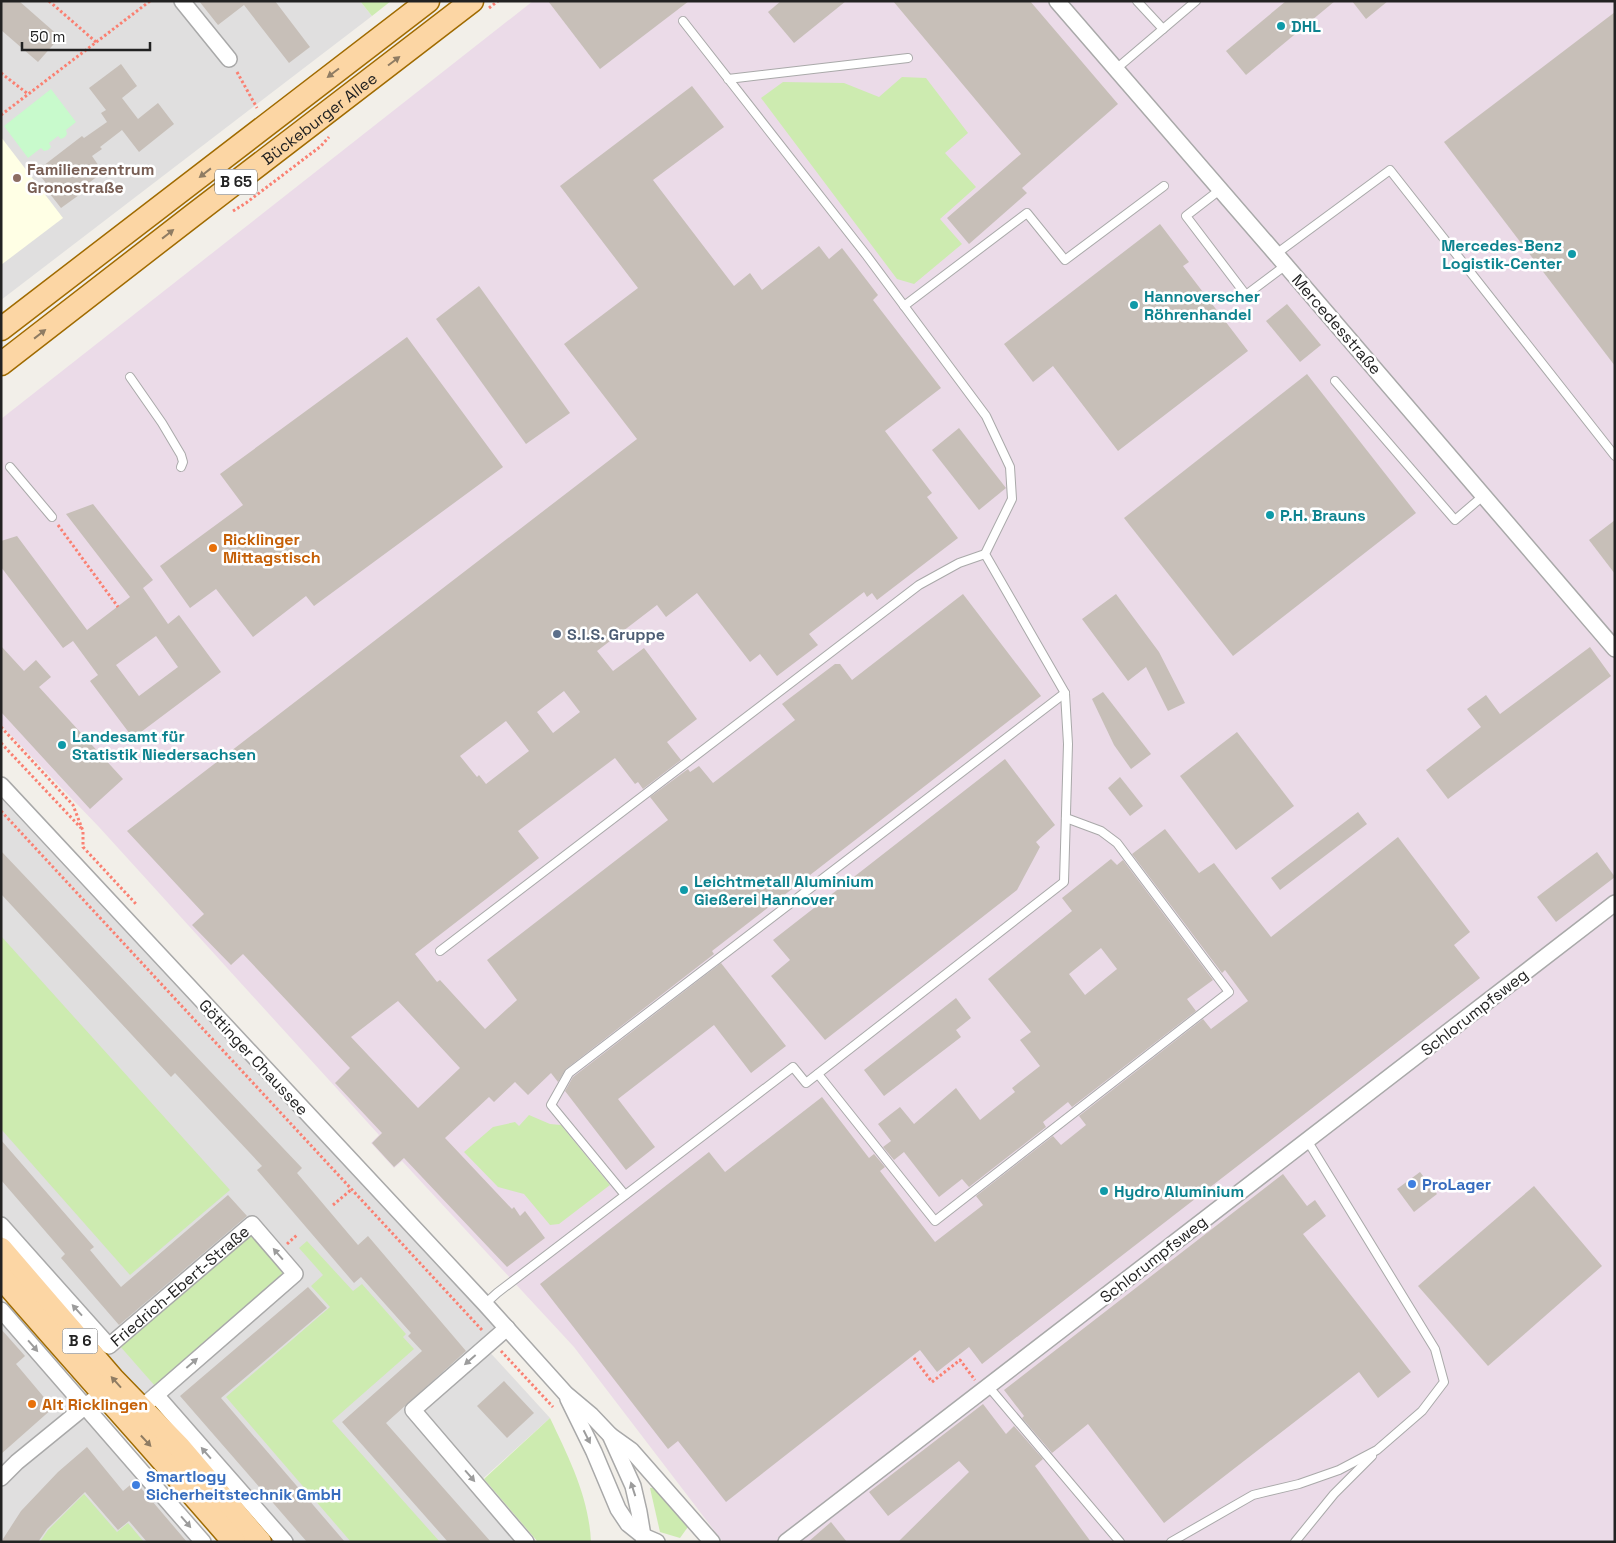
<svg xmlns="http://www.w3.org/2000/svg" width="1616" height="1543" viewBox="0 0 1616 1543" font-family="'Space Grotesk',sans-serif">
<rect width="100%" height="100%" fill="#f2efe9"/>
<g fill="#e0dfdf">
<path d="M 1,1 L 360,1 L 372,16 L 1,300 Z"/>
<path d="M 1,785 L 507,1328 L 485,1347 L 550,1418 L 477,1484 L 526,1542 L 260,1542 L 1,1249 Z"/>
<path d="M 1,1322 L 69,1399 L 194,1542 L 1,1542 Z"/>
</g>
<path fill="#ebdbe8" d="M 533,1 L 1615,1 L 1615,1542 L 723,1542 L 574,1347 L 402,1161 L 394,1168 L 371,1143 L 379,1135 L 99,827 L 1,725 L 1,419 Z"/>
<path fill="#ffffe5" d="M 1,137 L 63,218 L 1,265 Z"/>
<g fill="#cdebb0">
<path d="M 360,1 L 391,1 L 372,16 Z"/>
<path d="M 902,77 L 926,78 L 968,133 L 945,153 L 976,187 L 940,219 L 962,244 L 914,284 L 897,279 L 761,98 L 783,82 L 844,83 L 879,97 Z"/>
<path d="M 1,936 L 230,1190 L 130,1275 L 1,1129 Z"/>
<path d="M 529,1115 L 550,1124 L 561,1125 L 610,1185 L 559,1224 L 550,1225 L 524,1194 L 498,1187 L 464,1152 L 493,1127 L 515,1122 L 519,1126 Z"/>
<path d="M 250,1232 L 285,1272 L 155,1386 L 119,1345 Z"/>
<path d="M 307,1241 L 353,1291 L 362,1284 L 406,1334 L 403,1337 L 414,1349 L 332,1421 L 440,1542 L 351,1542 L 226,1397 L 330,1307 L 311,1286 L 323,1275 L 299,1248 Z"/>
<path d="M 550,1418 C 569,1458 589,1497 591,1542 L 538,1542 L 484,1479 Z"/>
<path d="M 658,1487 L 690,1524 L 680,1538 L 660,1532 L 650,1488 Z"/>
<path d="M 84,1494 L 117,1532 L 128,1523 L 144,1542 L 40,1542 L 48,1530 Z"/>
</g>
<path fill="#c8facc" d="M 51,89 L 76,122 L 66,130 L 67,134 L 65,137 L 61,139 L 58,136 L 49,143 L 51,147 L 48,150 L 44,151 L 41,148 L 28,158 L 4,126 Z"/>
<g fill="#c7bfb8" fill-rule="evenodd">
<path d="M 1,1 L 19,1 L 60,37 L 38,62 L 1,30 Z"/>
<path d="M 199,1 L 275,1 L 310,47 L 289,63 L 244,5 L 218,25 Z"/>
<path d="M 548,1 L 689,1 L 600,69 Z"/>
<path d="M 781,1 L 846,1 L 794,43 L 768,12 Z"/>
<path d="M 893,1 L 1030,1 L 1118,104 L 1022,188 L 1027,193 L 969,244 L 947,218 L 1021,154 Z"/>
<path d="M 1286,1 L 1335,1 L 1246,75 L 1226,51 Z"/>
<path d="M 1352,1 L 1388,1 L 1366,19 Z"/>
<path d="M 1615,12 L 1615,366 L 1444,142 Z"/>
<path d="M 121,64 L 137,86 L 122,98 L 138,119 L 158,103 L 174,124 L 139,152 L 122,130 L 100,147 L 102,149 L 92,156 L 103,172 L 77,192 L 79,195 L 61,208 L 50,194 L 53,192 L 38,173 L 45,168 L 43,166 L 82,136 L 84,138 L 107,122 L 101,113 L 106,110 L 89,88 Z"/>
<path d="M 692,86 L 724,127 L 653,180 L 734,286 L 750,273 L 762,290 L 819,246 L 829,259 L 842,248 L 878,295 L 873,300 L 941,388 L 885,431 L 932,493 L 927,497 L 958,538 L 877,600 L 872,593 L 867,597 L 864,592 L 809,634 L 818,645 L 777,676 L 760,654 L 750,662 L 697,593 L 666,617 L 657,605 L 597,651 L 613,671 L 644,648 L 697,719 L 667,742 L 681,760 L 643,789 L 638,782 L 635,784 L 615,758 L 518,831 L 539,858 L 415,954 L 437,982 L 440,980 L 485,1029 L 517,1000 L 487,960 L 668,820 L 650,797 L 688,769 L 690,772 L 699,766 L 713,783 L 795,720 L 782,704 L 835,664 L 840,664 L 852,680 L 963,594 L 1041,696 L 712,951 L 714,954 L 566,1069 L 558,1082 L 551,1073 L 528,1095 L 515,1082 L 494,1102 L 489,1097 L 445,1138 L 512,1209 L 514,1207 L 520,1216 L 525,1211 L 545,1238 L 507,1267 L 404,1158 L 394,1167 L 372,1143 L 382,1133 L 335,1083 L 350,1068 L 243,954 L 231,965 L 192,925 L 204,914 L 127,831 L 637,439 L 564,344 L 638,288 L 560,186 ZM 564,691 L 580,712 L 553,733 L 537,712 ZM 506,721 L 529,751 L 486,784 L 479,775 L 477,777 L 460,756 ZM 398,1001 L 460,1068 L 418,1108 L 351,1037 Z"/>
<path d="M 1160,224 L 1189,262 L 1183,266 L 1248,351 L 1118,451 L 1053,366 L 1033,382 L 1004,344 Z"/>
<path d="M 479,286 L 570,413 L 526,444 L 436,319 Z"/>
<path d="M 1287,304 L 1321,345 L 1300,362 L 1266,321 Z"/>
<path d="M 407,337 L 503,467 L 314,606 L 306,596 L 253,637 L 216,589 L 190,608 L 160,566 L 243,505 L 220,474 Z"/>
<path d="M 1307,374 L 1416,513 L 1233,656 L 1124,518 Z"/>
<path d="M 959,428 L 1006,488 L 979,510 L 932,450 Z"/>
<path d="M 93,504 L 153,580 L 143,588 L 168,624 L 179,615 L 221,672 L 133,738 L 90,681 L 98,675 L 73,641 L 63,648 L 1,567 L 1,541 L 17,536 L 87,630 L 130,597 L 66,514 ZM 156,636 L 178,667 L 139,696 L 116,665 Z"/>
<path d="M 1615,520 L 1615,574 L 1589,540 Z"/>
<path d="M 1116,594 L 1159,652 L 1185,703 L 1168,711 L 1146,667 L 1128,681 L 1082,619 Z"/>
<path d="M 1,646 L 24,671 L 36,660 L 51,677 L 39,687 L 123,779 L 90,809 L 1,712 Z"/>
<path d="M 1590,647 L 1611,676 L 1448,799 L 1426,770 L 1481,727 L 1467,709 L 1486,695 L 1500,714 Z"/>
<path d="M 1103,692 L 1151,754 L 1131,769 L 1114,745 L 1092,699 Z"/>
<path d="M 1237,732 L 1294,806 L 1236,850 L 1180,776 Z"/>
<path d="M 1005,759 L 1055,825 L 1036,842 L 1040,847 L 1017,890 L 825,1040 L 771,976 L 790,960 L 773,940 Z"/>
<path d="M 1120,777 L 1143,806 L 1130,816 L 1108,788 Z"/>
<path d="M 1358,812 L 1367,824 L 1280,890 L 1271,878 Z"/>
<path d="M 1165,829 L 1199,873 L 1214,863 L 1271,937 L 1398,837 L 1470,932 L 1454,945 L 1480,978 L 982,1364 L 969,1347 L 937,1372 L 920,1350 L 726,1502 L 678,1441 L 668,1449 L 540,1284 L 709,1152 L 725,1172 L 822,1097 L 869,1158 L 874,1154 L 885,1167 L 880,1171 L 935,1242 L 983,1205 L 976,1196 L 1053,1136 L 1061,1145 L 1086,1125 L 1079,1116 L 1203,1019 L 1211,1029 L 1248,1001 L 1225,970 L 1222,973 L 1132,854 Z"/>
<path d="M 1,851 L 302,1168 L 297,1173 L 358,1245 L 368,1236 L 466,1351 L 386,1423 L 491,1542 L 448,1542 L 342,1422 L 422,1351 L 408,1336 L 411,1333 L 361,1277 L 354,1283 L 257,1170 L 262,1166 L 175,1073 L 171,1077 L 1,894 Z"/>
<path d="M 1597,852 L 1615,877 L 1556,922 L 1537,897 Z"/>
<path d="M 1111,859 L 1117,865 L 1123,860 L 1213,980 L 1187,999 L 1196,1011 L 1072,1107 L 1068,1102 L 1043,1122 L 1046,1127 L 969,1187 L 962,1179 L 939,1197 L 904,1152 L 894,1160 L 883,1147 L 891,1141 L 878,1124 L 900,1107 L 914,1124 L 956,1088 L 980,1120 L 1015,1092 L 1012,1088 L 1040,1066 L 1020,1040 L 1031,1032 L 988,979 L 1072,911 L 1062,898 ZM 1101,948 L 1117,969 L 1085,995 L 1069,974 Z"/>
<path d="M 721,963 L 786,1046 L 751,1073 L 714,1025 L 618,1099 L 655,1147 L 626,1170 L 565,1091 L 573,1077 Z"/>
<path d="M 956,998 L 971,1018 L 956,1030 L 961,1037 L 884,1096 L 864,1070 Z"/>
<path d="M 1,1140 L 94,1247 L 90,1250 L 121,1287 L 228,1195 L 247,1216 L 119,1325 L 61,1258 L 65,1254 L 1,1180 Z"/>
<path d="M 1420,1172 L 1437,1194 L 1414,1212 L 1397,1189 Z"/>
<path d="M 1283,1174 L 1307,1206 L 1315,1200 L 1326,1216 L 1303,1234 L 1411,1372 L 1378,1398 L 1359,1372 L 1164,1523 L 1088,1424 L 1052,1453 L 1022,1418 L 1024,1416 L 1004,1390 Z"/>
<path d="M 1534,1186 L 1602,1266 L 1488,1366 L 1418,1286 Z"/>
<path d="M 308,1287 L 327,1308 L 221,1398 L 345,1542 L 307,1542 L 180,1396 Z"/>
<path d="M 1,1329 L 25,1356 L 16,1364 L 53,1408 L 1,1454 Z"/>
<path d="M 504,1381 L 534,1413 L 507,1438 L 477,1406 Z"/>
<path d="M 983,1404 L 1006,1434 L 1014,1426 L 1043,1459 L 1035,1466 L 1091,1542 L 898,1542 L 969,1472 L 959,1461 L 888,1516 L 869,1492 Z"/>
<path d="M 87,1447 L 123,1491 L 135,1481 L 187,1542 L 147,1542 L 129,1521 L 118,1530 L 85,1492 L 47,1529 L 38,1542 L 1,1542 L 21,1511 L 58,1472 Z"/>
<path d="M 831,1522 L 847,1542 L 808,1542 Z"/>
</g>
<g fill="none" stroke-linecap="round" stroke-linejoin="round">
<defs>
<g id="service">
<path d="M 1137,1 L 1163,29"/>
<path d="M 1116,69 L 1196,1"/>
<path d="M 728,79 L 908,58"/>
<path d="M 1221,189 L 1186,216 L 1246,295 L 1286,265"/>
<path d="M 1276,254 L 1390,170 L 1615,456"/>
<path d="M 904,306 L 1027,213 L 1065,260 L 1164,186"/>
<path d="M 130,377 L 162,423 L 181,455 L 183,462 L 181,467"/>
<path d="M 1335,381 L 1455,520 L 1483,496"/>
<path d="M 10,467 L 52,517"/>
<path d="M 440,951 L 919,585 L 959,563 L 985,554"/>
<path d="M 818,1074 L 935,1221 L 1229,992 L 1117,843 L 1101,831 L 1066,818"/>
<path d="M 625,1195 L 551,1105 L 569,1073 L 1065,693"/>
<path d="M 485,1304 L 497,1293 L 793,1067 L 806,1083 L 1064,882 L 1068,744 L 1065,693 L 985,554 L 1012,499 L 1010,467 L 986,416 L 867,256 L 683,21"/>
<path d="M 988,1386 L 1120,1542"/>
<path d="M 1171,1542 L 1253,1495 L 1299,1484 L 1339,1470 L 1377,1450 L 1422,1411 L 1444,1382 L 1435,1349 L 1307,1140"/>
<path d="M 1295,1542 L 1334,1494 L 1372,1456"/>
</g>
<g id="minor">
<path d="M 182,1 L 229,59"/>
<path d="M 1057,1 L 1276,254 L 1615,649"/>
<path d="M 1,785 L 485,1304 L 566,1394 L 591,1415 L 610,1435 L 633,1486 L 639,1512 L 644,1542"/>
<path id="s1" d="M 1,1225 L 109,1346 L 252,1224 L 295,1274 L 140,1409"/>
<path d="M 1,1310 L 203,1542"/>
<path d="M 507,1328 L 413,1410 L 526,1542"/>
<path d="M 156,1395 L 285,1542"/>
<path d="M 568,1399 L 594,1452 L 618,1509 L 628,1524 L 643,1536 L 657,1542"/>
<path d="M 610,1435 L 631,1450 L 712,1542"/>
<path d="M 1,1478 L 17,1462 L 93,1400"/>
<path d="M 786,1542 L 1615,903"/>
</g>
<g id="primary">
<path d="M 1,329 L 428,1"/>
<path id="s2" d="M 1,364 L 192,216 L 472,1"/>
<path d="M 1,1249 L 113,1379 L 179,1447 L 260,1542"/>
<path d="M 1,1277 C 78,1366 157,1453 234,1542"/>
</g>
</defs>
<use href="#service" stroke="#a9a9a9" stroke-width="10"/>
<use href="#minor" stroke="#a9a9a9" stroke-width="18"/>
<use href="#primary" stroke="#a06b00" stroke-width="25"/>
<g stroke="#fa8072" stroke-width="3" stroke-dasharray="2.5 2.5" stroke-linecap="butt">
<path d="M 49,1 L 96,42"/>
<path d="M 489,8 L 498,1"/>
<path d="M 237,72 L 257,108"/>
<path d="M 1,73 L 28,94"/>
<path d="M 1,115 L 150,1"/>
<path d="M 233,211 L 246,203 L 321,146 L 329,137"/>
<path d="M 58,525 L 118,607"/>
<path d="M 1,727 L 73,805 L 83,831 L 83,847 L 136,904"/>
<path d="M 1,743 L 81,828"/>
<path d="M 1,811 L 482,1330"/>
<path d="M 333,1205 L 352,1189"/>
<path d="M 287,1244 L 297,1235"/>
<path d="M 501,1351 L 553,1407"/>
<path d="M 914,1358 L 932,1382 L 960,1360 L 975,1380"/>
</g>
<use href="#service" stroke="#fff" stroke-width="8"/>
<use href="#minor" stroke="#fff" stroke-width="15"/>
<use href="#primary" stroke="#fcd6a4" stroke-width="22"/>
</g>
<defs><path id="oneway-solid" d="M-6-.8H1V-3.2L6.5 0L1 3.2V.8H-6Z" transform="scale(1.25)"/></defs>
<g fill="#8f7c63">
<use href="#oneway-solid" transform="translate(394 61) rotate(-37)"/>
<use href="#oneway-solid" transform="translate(333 73) rotate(143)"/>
<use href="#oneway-solid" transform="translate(205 173) rotate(142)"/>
<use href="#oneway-solid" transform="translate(168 234) rotate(-38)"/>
<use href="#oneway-solid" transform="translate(40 334) rotate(-38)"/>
<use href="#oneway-solid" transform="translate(116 1382) rotate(-132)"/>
<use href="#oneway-solid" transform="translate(146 1441) rotate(47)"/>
</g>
<g fill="#9c9c9c">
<use href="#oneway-solid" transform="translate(278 1254) rotate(-131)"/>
<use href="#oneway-solid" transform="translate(77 1310) rotate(-132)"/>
<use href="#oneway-solid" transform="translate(33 1346) rotate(49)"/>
<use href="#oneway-solid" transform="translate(470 1360) rotate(139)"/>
<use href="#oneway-solid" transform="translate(192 1363) rotate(-41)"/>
<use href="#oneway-solid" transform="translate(587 1437) rotate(63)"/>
<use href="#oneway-solid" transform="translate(206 1453) rotate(-131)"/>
<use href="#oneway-solid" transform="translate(470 1476) rotate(49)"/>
<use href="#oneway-solid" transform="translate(633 1489) rotate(-108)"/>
<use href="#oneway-solid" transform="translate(186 1522) rotate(49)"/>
</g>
<g fill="#0f9aa8" stroke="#fff" stroke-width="2">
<circle cx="1281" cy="26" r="5"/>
<circle cx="1572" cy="254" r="5"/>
<circle cx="1134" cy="305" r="5"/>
<circle cx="1270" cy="515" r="5"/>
<circle cx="62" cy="745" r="5"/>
<circle cx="684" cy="890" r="5"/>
<circle cx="1104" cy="1191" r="5"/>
</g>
<circle fill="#8d6e63" stroke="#fff" stroke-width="2" cx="17" cy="178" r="5"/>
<g fill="#e8710a" stroke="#fff" stroke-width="2">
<circle cx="213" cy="548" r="5"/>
<circle cx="32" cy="1404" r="5"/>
</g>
<circle fill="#5c6f8a" stroke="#fff" stroke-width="2" cx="557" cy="634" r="5"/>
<g fill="#3f7fe0" stroke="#fff" stroke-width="2">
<circle cx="1412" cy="1184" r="5"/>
<circle cx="136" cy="1485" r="5"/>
</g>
<g text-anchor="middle" stroke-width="5" stroke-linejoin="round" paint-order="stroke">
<g fill="#fff" stroke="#646464" stroke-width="1">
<rect x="215" y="169.5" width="42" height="25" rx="4"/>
<rect x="62.5" y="1328.5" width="35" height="25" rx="4"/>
</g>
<g font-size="15" font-weight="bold" fill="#222">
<text x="236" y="187">B 65</text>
<text x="80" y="1346">B 6</text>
</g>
<g font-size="16" font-weight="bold" fill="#0d838f" stroke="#fff" text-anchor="start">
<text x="1291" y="32">DHL</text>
<text x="1562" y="251" text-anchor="end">Mercedes-Benz<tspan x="1562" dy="18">Logistik-Center</tspan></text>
<text x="1144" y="302">Hannoverscher<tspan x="1144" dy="18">Röhrenhandel</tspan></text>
<text x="1280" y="521">P.H. Brauns</text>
<text x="72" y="742">Landesamt für<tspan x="72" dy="18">Statistik Niedersachsen</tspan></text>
<text x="694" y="887">Leichtmetall Aluminium<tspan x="694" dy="18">Gießerei Hannover</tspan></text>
<text x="1114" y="1197">Hydro Aluminium</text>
</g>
<g font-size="16" fill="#222" stroke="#fff">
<text dy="6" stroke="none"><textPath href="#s2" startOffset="402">Bückeburger Allee</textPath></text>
<text transform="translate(1337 324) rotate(49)" y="6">Mercedesstraße</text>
<text transform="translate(1474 1012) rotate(-38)" y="6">Schlorumpfsweg</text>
<text transform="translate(254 1057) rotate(47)" y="6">Göttinger Chaussee</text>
<text transform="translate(1153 1259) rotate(-38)" y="6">Schlorumpfsweg</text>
<text dy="6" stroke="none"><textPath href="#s1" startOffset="255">Friedrich-Ebert-Straße</textPath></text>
</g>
<g font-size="16" font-weight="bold" fill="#785e54" stroke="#fff" text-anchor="start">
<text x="27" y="175">Familienzentrum<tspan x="27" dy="18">Gronostraße</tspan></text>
</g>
<g font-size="16" font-weight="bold" fill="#c56008" stroke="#fff" text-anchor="start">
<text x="223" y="545">Ricklinger<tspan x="223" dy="18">Mittagstisch</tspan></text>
<text x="42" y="1410">Alt Ricklingen</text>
</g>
<g font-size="16" font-weight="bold" fill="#4e5e75" stroke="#fff" text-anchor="start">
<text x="567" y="640">S.I.S. Gruppe</text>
</g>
<g font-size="16" font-weight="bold" fill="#366cbe" stroke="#fff" text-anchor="start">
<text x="1422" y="1190">ProLager</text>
<text x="146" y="1482">Smartlogy<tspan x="146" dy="18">Sicherheitstechnik GmbH</tspan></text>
</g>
</g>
<rect width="1616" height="1543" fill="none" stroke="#222222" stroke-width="5"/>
<path d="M22 42v8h128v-8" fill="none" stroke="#222222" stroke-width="2.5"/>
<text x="30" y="42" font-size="15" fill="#222222" stroke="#ffffff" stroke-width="4" paint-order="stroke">50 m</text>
</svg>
